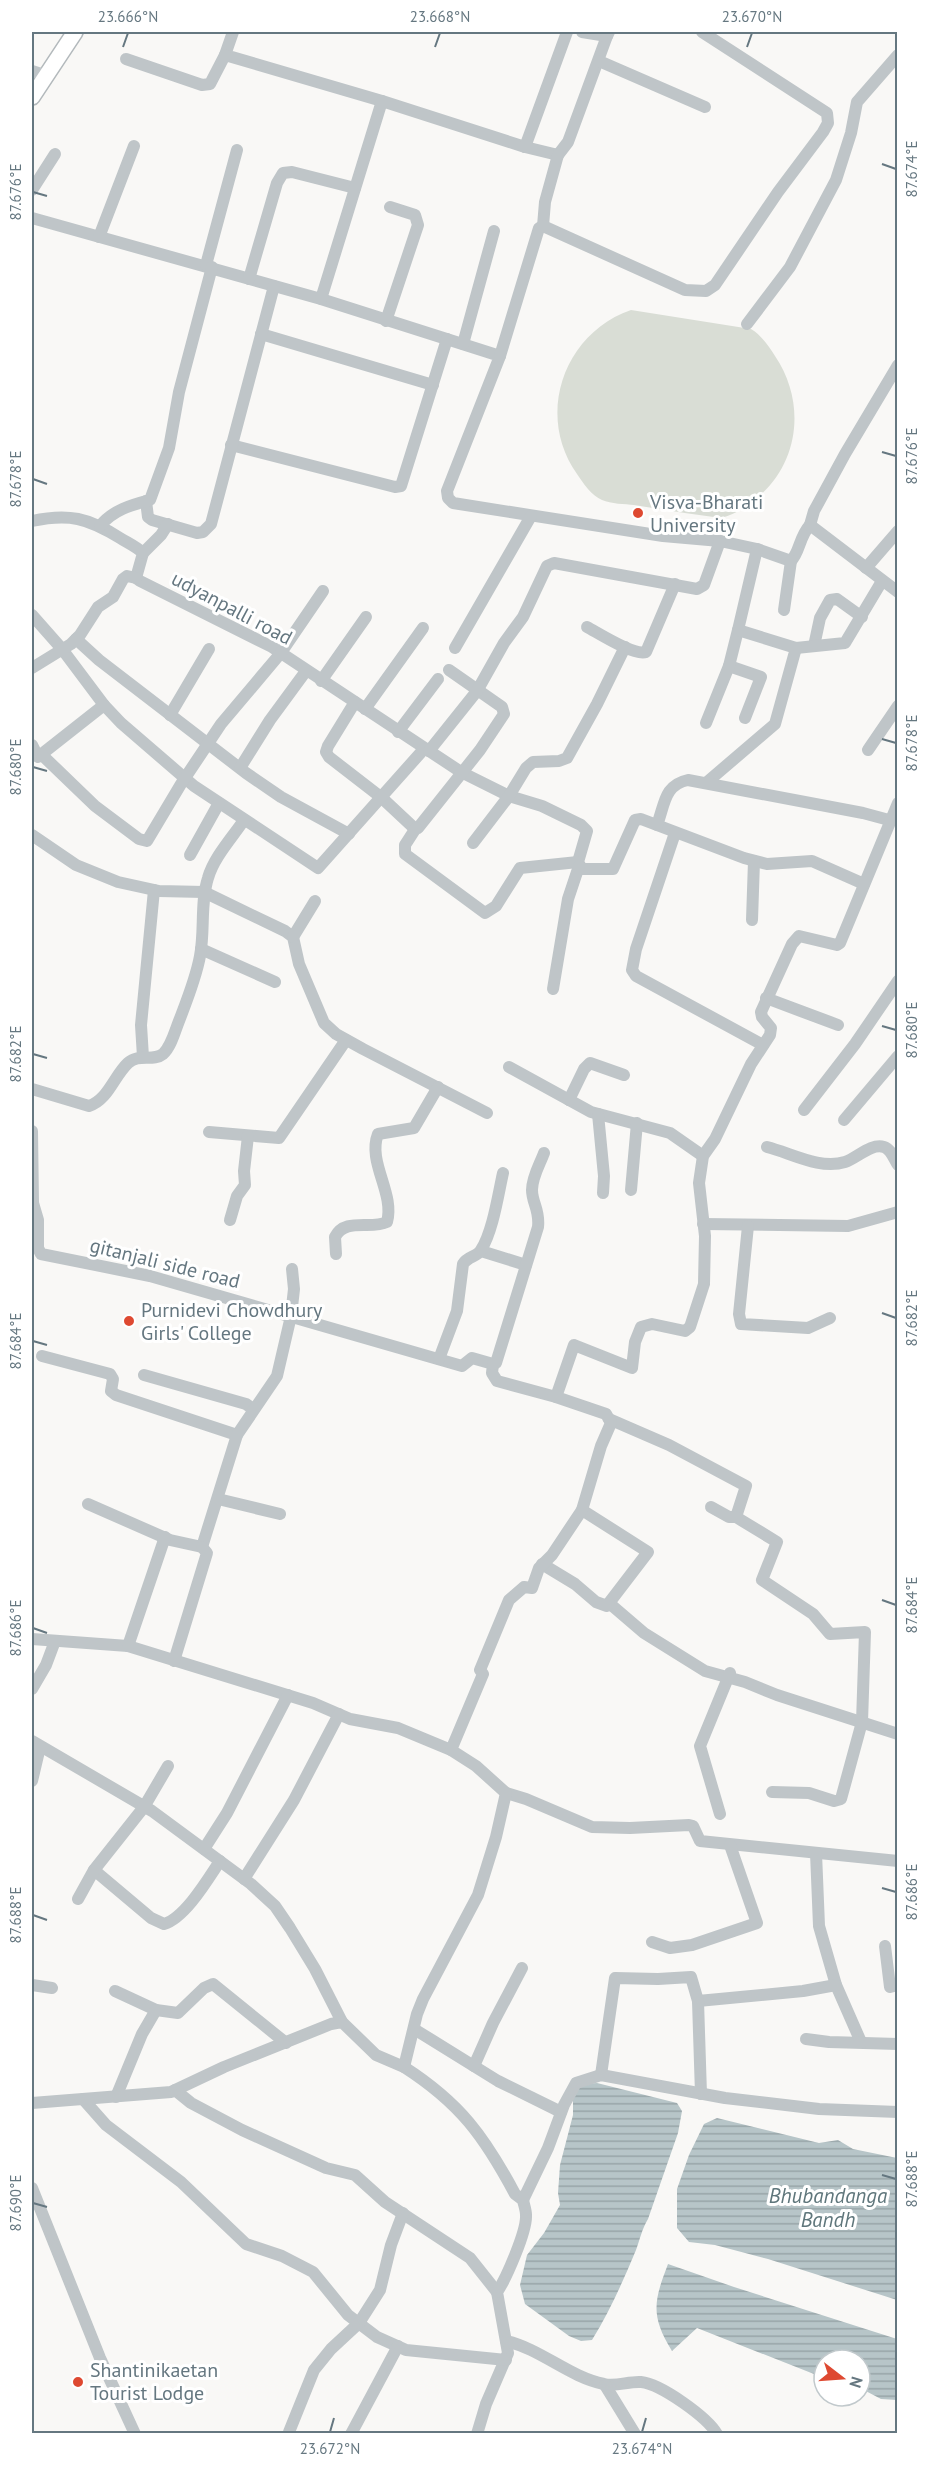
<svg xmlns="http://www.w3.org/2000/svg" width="929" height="2465" viewBox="0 0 929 2465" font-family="'PT Sans',sans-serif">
<defs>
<pattern id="water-rules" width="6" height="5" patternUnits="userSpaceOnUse" patternTransform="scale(1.5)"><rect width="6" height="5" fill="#b7c5c8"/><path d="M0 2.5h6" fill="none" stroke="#98a5a8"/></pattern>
</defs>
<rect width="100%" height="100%" fill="#f9f8f6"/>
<path fill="#d9ddd5" d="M 631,310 L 751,329 C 761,335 769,346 775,356 C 806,402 800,462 757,498 C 746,507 734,515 721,518 C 692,514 663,510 634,505 C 625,504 611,504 602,500 C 592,496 583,483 577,474 C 535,415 564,333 631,310 Z"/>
<g fill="url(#water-rules)">
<path d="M 597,2083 L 677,2103 L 682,2111 L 678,2133 L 648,2219 C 642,2229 640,2239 636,2250 C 623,2281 610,2311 592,2340 L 581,2341 L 569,2336 L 525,2304 L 520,2285 L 527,2255 L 544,2233 L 560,2205 L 558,2193 L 560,2165 L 573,2115 L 573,2097 L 581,2084 Z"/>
<path d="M 717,2118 L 819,2143 L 838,2140 L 853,2149 L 897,2158 L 897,2300 L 768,2259 L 715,2245 L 689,2242 L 677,2228 L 677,2189 L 689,2155 L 704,2124 Z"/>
<path d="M 668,2264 L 734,2287 L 897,2339 L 897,2400 L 881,2399 L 860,2388 L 860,2360 L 824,2360 L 824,2378 L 697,2328 L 672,2351 C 650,2315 654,2301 668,2264 Z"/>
</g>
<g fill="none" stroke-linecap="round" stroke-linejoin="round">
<defs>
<path id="major" d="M 32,97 L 75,32"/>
</defs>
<use href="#major" stroke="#b3b9bc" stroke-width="18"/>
<g stroke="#bfc5c8" stroke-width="12">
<path d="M 233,32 L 225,55 L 382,101 L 525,147 L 558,155 L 568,142 L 607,36"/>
<path d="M 582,32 L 607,36 L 609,32"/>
<path d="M 126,59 L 202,85 L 210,84 L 225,55"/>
<path d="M 599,61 L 705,107"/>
<path d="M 32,71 L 44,75"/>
<path d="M 525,147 L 567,32"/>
<path d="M 32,190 L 55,154"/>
<path d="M 32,218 L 321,299 L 500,356 L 447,491 L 448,498 L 453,503 L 663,536 L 720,541 L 757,549 L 791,561 C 800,552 799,537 810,525"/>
<path d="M 543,226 L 545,202 L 558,155"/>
<path d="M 99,237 L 134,146"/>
<path d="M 206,265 L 237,150"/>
<path d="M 249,279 L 277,183 L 283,173 L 292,172 L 355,188"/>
<path d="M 321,299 L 382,101"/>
<path d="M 386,321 L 418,225 L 415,215 L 390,207"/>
<path d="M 747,324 L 790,267 L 836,180 L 851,133 L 857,102 L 898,55"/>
<path d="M 261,334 L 433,385"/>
<path d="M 463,344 L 494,231"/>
<path d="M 500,356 L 539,228 L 543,226 L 685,290 L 706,291 L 715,285 L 778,192 L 823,132 L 828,123 L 827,113 L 702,32"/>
<path d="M 898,365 L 845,454 L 814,511 L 810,525 L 898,592"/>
<path d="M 231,445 L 395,487 L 401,486 L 447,339"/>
<path d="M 146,501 L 148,517 L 152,520 L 197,533 L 203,532 L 211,524 L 274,286"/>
<path d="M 32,521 C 69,513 88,518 120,538 C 128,543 137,547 143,553 L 136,578 L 140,581 L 272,647 L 461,772 L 509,796 L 542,806 L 581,825 L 587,831 L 578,862 L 582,869 L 613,869 L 635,820 L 641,819 L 744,858 L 767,864 L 812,861 L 864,884"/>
<path d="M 100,526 C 113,510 131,505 150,500 L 169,448 L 179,392 L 212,267"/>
<path d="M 143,553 L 161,535 L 168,524"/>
<path d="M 866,568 L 898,531"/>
<path d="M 784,610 L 791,561"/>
<path d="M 32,615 L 62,649 L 104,705"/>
<path d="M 587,627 C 600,634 634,656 646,652 L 675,584"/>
<path d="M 76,639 L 99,660 L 246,773 L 281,797 L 349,834"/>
<path d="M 814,646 L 820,618 L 830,600 L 837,599 L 862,617"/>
<path d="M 455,648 L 531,516"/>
<path d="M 796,648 L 845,643 L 882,581"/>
<path d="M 729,666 L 761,677 L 745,718"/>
<path d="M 32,668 L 71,644 L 80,635 L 98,607 L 113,597 L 123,579 L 127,576 L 136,578"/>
<path d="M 321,681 L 366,617"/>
<path d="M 355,702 L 328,746 L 326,752 L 329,757 L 382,798 L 413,827 L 418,828 L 480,750 L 504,714 L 502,707 L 449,670"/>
<path d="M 365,709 L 423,628"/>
<path d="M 170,715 L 209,649"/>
<path d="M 706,723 L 729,666 L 738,630"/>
<path d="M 398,732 L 438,679"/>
<path d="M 32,745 L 38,757 L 104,705 L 121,723 L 194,786 L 318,868 L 424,749"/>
<path d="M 868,750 L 898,706"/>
<path d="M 429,751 L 477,691 L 504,643 L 523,617 L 547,566 L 554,563 L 697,589 L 704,585 L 720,541"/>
<path d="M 41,754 L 95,806 L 139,839 L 147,841 L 181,784 L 221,724 L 280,654 L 323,591"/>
<path d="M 240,768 L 270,720 L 306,671"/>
<path d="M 706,783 L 775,724 L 796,648 L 738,630 L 757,549"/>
<path d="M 657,825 C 665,804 664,785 688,780 L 863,813 L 889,820"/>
<path d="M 416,828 L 405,845 L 405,854 L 485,913 L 496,906 L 520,868 L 578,862"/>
<path d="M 675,833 L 636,949 L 632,970 L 636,976 L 763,1045"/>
<path d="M 32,835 L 76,865 L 118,882 L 159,891 L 204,892 L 285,931 L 293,937 L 299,964 L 324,1023 L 336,1034 L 363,1049 L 487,1113"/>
<path d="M 473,843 L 509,796 L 526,768 L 533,762 L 559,761 L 567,758 L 597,704 L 625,647"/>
<path d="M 190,855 L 219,803"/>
<path d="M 752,920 L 754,861"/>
<path d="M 293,937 L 315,901"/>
<path d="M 201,949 L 275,982"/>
<path d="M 553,989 L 568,899 L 579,866"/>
<path d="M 766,998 L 838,1025"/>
<path d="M 143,1057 L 141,1025 L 154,890"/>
<path d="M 509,1067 L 591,1112 L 670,1133 L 703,1156"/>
<path d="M 32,1089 L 89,1106 C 108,1100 114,1076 128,1063 C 139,1053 153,1062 163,1054 C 171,1047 175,1031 179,1021 C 187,1000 196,978 200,956 C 205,930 200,903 208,878 C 214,857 232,838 244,820"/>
<path d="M 569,1100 L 584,1069 L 590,1063 L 624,1075"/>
<path d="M 804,1110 L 855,1044 L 898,981"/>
<path d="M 598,1114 L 604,1176 L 603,1193"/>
<path d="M 844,1120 L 898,1056"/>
<path d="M 32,1131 L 33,1203 L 38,1220 L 38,1248 L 41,1254 L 150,1276 L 462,1366 L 472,1358 L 493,1364 L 492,1373 L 497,1381 L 556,1397"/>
<path d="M 209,1132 L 279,1138 L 346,1040"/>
<path d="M 767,1147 C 791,1153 820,1170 845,1162 C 857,1158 871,1143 884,1147 C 891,1149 894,1159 898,1165"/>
<path d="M 631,1190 L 637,1123"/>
<path d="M 230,1220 L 237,1196 L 245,1185 L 244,1171 L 248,1136"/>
<path d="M 703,1224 L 848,1226 L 898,1212"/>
<path d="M 748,1226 L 739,1314 L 741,1324 L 808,1328 L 830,1318"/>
<path d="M 481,1251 L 526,1265"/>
<path d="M 336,1254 L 335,1237 C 345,1217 371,1230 387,1222 C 395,1193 367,1162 378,1134 L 414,1128 L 438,1087"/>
<path d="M 42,1356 L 110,1374 L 113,1379 L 111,1391 L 116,1395 L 237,1435"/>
<path d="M 439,1359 L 457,1311 L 463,1264 C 468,1256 477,1257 481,1250 C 493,1231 498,1195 503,1173"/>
<path d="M 493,1364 L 496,1363 L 538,1227 C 540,1210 532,1203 532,1190 C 532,1177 540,1164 544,1153"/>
<path d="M 144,1375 L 246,1404 L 253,1409"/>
<path d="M 609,1419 L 669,1445 L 746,1486 L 736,1517 L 777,1542 L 762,1580 L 813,1614 L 830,1634 L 865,1632 L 862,1722 L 841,1799 L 834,1801 L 809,1793 L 772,1792"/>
<path d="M 218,1499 L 280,1514"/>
<path d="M 88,1504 L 170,1540 L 202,1547 L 237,1435 L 277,1376 L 291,1316 L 294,1289 L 292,1269"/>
<path d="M 711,1507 L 729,1517 L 736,1517"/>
<path d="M 582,1510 L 648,1552 L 609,1603 L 644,1633 L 705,1671 L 745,1682 L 777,1695 L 898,1734"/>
<path d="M 542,1564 L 575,1584 L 596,1602 L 607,1606 L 609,1603"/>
<path d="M 32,1639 L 128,1646 L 313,1703 L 350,1719 L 398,1728 L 451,1750"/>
<path d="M 128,1646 L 165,1537"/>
<path d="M 174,1661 L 207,1553 L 202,1547"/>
<path d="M 32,1689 L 46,1665 L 55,1641"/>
<path d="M 32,1741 L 152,1811 L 251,1884 L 275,1906 L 290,1928 L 315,1969 L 342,2022"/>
<path d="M 32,1781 L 40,1747"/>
<path d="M 506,1793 L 526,1799 L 592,1827 L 630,1828 L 689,1825 L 693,1826 L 700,1841 L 898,1861"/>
<path d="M 720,1814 L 700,1746 L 730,1673"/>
<path d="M 204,1849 L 227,1813 L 288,1695"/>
<path d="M 816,1853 L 819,1926 L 836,1985 L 861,2042"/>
<path d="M 94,1870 L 151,1918 L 164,1924 C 185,1918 208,1879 220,1861"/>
<path d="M 244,1879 L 294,1800 L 339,1714"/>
<path d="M 78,1899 L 94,1870 L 144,1807 L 168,1766"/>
<path d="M 652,1942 L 670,1948 L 692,1945 L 757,1923 L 730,1845"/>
<path d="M 885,1946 L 890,1987 L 898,1985"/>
<path d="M 32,1985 L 52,1988"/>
<path d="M 115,1991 L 156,2010 L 178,2013 L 204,1988 L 213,1984 L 286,2043"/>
<path d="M 698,2001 L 803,1991 L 836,1985"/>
<path d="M 414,2029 L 498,2081 L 561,2112"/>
<path d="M 806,2039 L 829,2042 L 898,2044"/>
<path d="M 474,2066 L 493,2023 L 522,1968"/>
<path d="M 404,2067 C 460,2103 484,2136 515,2194 L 523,2200 C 524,2205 526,2210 526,2215 C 527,2231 506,2279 497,2292 L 508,2353 L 486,2404 L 477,2434"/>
<path d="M 601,2075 L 615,1978 L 658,1979 L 691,1977 L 698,2001 L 701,2094"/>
<path d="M 175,2090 L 191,2103 L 242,2130 L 326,2168 L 355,2175 L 385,2202 L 470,2258 L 497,2292"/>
<path d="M 116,2097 L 142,2034 L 156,2010"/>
<path d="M 83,2099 L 106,2125 L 181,2182 L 246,2244 L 282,2256 L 313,2272 L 348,2315 L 377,2337 L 406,2350 L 506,2360"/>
<path d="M 32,2103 L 171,2092 L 224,2067 L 331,2024 L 342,2022 L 376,2055 L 404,2067 L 417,2014 L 423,1999 L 478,1895 L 496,1837 L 506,1793 L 476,1766 L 451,1750 L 483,1674 L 480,1670 L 509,1600 L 524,1587 L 532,1588 L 539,1568 L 552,1555 L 582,1510 L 601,1446 L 611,1423 L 606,1414 L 556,1397 L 574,1345 L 632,1368 L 635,1342 L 641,1327 L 652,1324 L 685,1331 L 690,1327 L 704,1284 L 705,1236 L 699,1183 L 703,1156 L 715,1139 L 751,1064 L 770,1035 L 771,1028 L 762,1017 L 761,1012 L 792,944 L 799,936 L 837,945 L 840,943 L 898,803"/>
<path d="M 32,2188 L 100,2358 L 135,2434"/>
<path d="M 523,2200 L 548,2148 L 564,2105 L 576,2083 L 601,2075 L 725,2098 L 819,2109 L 898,2112"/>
<path d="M 506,2341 C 541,2349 569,2377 604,2384 C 616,2387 629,2381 641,2382 C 661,2384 707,2417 717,2434"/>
<path d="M 605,2385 L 635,2434"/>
<path d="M 289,2432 L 314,2370 L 331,2349 L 359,2323 L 380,2290 L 391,2245 L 403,2213"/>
<path d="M 351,2434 L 398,2346"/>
</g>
<use href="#major" stroke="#fff" stroke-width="15"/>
</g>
<path fill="none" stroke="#657780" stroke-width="2" d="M 123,47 L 128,33M 435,47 L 440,33M 747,47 L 752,33M 882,164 L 896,169M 33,192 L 47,196M 882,452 L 896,456M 33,479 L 47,484M 882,739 L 896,743M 33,767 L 47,771M 882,1026 L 896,1030M 33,1054 L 47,1058M 882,1313 L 896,1318M 33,1341 L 47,1345M 882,1600 L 896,1605M 33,1628 L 47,1633M 882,1888 L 896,1892M 33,1915 L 47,1920M 882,2175 L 896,2179M 33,2203 L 47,2207M 330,2432 L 334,2418M 642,2432 L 646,2418"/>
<g fill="#de4931" stroke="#fff" stroke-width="2">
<circle cx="638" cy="513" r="6"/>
<circle cx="129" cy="1321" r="6"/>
<circle cx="78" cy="2382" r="6"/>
</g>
<g text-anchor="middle" stroke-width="6" stroke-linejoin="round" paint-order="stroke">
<g font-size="20" fill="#657780" stroke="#fff" text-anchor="start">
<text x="650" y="509">Visva-Bharati<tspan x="650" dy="23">University</tspan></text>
<text x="141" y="1317">Purnidevi Chowdhury<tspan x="141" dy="23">Girls' College</tspan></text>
<text x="90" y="2377">Shantinikaetan<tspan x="90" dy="23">Tourist Lodge</tspan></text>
</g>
<g font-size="20" fill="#657780" stroke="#fff">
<text transform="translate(232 608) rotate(28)" y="7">udyanpalli road</text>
<text transform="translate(165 1263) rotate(14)" y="7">gitanjali side road</text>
</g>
<g font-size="21" font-style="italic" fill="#5f767b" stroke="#fff">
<text x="828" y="2203">Bhubandanga<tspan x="828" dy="24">Bandh</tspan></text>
</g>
</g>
<rect width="929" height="2465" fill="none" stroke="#ffffff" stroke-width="66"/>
<g transform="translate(842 2378) rotate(107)"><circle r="28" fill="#ffffff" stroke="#c1c9cc" stroke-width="1.5"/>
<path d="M0-4.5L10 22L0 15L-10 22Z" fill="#de4931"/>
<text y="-9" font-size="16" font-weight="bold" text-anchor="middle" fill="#657780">N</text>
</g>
<rect x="33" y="33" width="863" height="2399" fill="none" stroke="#657780" stroke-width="2"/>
<g font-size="15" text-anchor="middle" fill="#657780">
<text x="128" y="22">23.666°N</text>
<text x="440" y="22">23.668°N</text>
<text x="752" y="22">23.670°N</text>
<text transform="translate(912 169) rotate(-90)" y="5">87.674°E</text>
<text transform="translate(16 192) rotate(-90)" y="5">87.676°E</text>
<text transform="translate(912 456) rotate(-90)" y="5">87.676°E</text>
<text transform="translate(16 479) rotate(-90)" y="5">87.678°E</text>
<text transform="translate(912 743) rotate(-90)" y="5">87.678°E</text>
<text transform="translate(16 767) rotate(-90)" y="5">87.680°E</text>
<text transform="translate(912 1030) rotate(-90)" y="5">87.680°E</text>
<text transform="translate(16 1054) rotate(-90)" y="5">87.682°E</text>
<text transform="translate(912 1318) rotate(-90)" y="5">87.682°E</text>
<text transform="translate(16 1341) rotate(-90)" y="5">87.684°E</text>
<text transform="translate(912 1605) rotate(-90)" y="5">87.684°E</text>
<text transform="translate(16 1628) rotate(-90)" y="5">87.686°E</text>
<text transform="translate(912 1892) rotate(-90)" y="5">87.686°E</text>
<text transform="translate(16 1915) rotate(-90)" y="5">87.688°E</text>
<text transform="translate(912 2179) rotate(-90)" y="5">87.688°E</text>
<text transform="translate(16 2203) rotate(-90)" y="5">87.690°E</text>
<text x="330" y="2454">23.672°N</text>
<text x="642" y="2454">23.674°N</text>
</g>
</svg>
